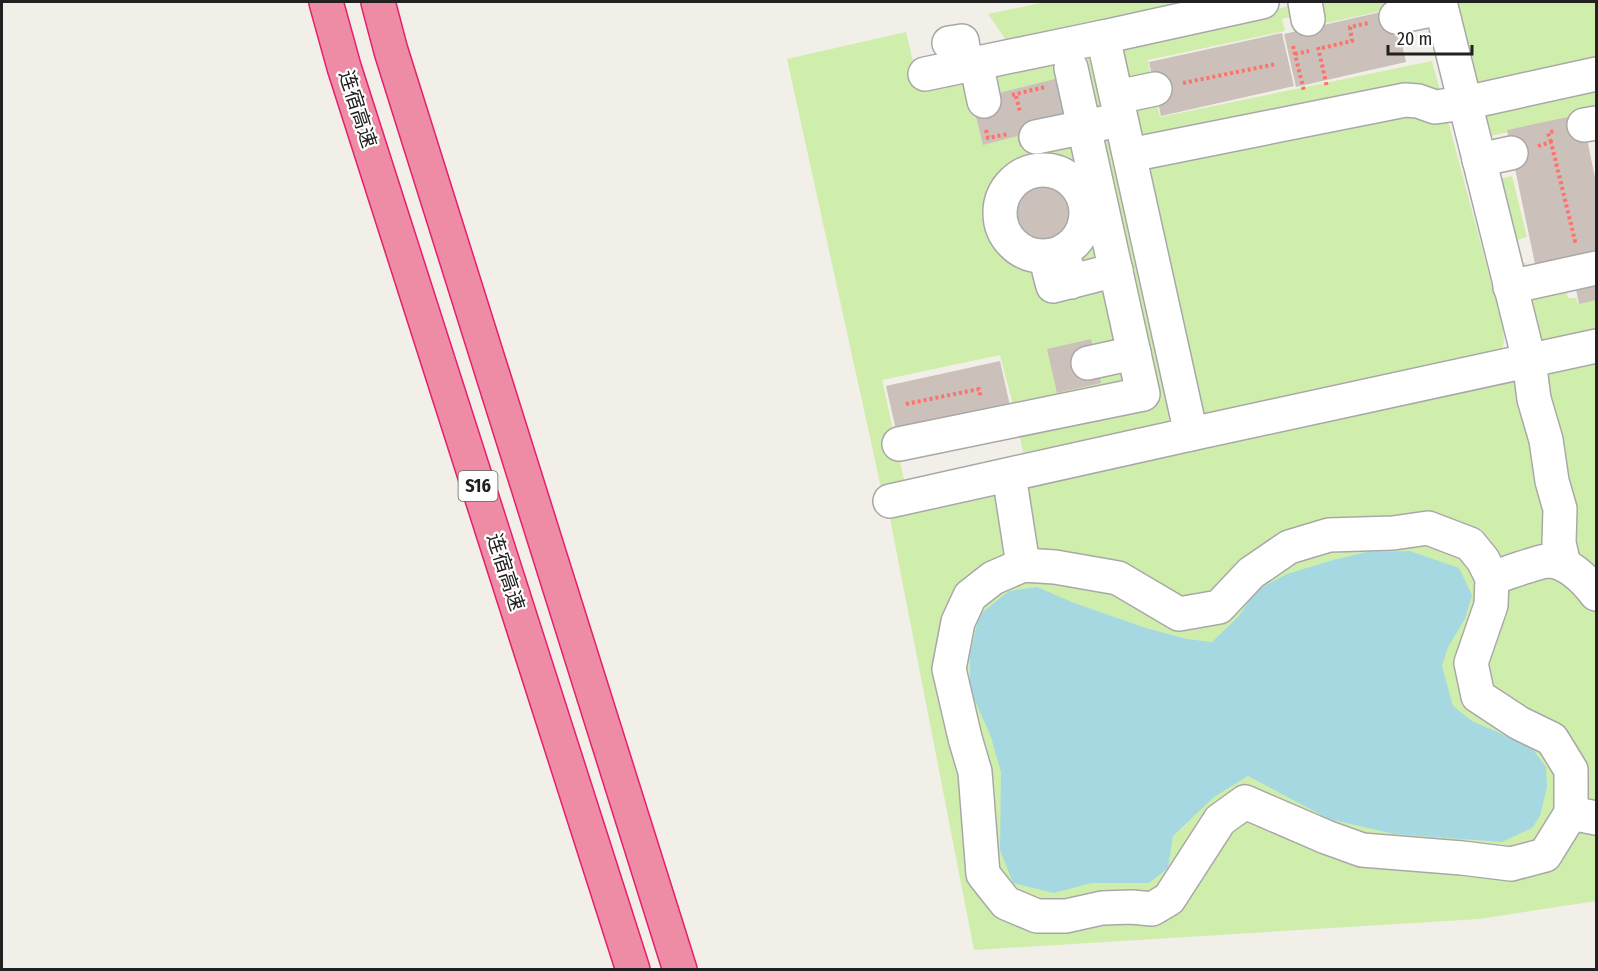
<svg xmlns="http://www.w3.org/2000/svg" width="1598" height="971" viewBox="0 0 1598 971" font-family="'Fira Sans Condensed','Noto Sans SC',sans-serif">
<rect width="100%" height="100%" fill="#f2eee8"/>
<g fill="#d0eeab">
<path d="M 1046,2 L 1180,2 L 1006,40 L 988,14 Z"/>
<path d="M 1310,2 L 1422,2 L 1322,24 L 1318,11 L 1282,19 L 1285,31 L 1148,60 L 1151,78 L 1130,84 L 1123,53 L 1126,47 L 1197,26 Z"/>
<path d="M 1454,2 L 1596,2 L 1596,115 L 1485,137 Z"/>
<path d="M 906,32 L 919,87 L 1088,54 L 1097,60 L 1169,418 L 1165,429 L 1025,463 L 1017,420 L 1000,355 L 882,380 L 905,484 L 882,492 L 787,59 Z"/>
<path d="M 1432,61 L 1503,327 L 1504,343 L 1500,353 L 1202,422 L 1132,107 L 1156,101 L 1160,117 Z"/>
<path d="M 1512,176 L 1527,237 L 1510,242 L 1495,180 Z"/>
<path d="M 1521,263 L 1526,263 L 1532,287 L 1566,290 L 1568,298 L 1576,298 L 1578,304 L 1596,299 L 1596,336 L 1537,345 Z"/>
<path d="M 1596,361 L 1596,901 L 1479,919 L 974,950 L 889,513 Z"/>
</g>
<path fill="#a6d8e2" d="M 1410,551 L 1459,568 L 1472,595 L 1465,619 L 1448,647 L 1442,666 L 1453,706 L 1472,721 L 1531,747 L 1546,767 L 1547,787 L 1540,816 L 1532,828 L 1502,842 L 1394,834 L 1329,819 L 1248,776 L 1214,797 L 1173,836 L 1168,868 L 1149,883 L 1091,883 L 1054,893 L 1013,883 L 1000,850 L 1001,772 L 991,737 L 970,689 L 970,655 L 979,615 L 1009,591 L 1037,587 L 1074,603 L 1146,628 L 1187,639 L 1212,642 L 1238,617 L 1257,590 L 1287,574 L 1333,560 L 1367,552 Z"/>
<g fill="#cbc0ba">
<path d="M 1394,9 L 1406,62 L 1296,87 L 1284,34 Z"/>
<path d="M 1282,33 L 1294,86 L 1161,116 L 1149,62 Z"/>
<path d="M 1059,78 L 1071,125 L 1035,143 L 1020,147 L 1017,136 L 983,145 L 972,100 Z"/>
<path d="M 1582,114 L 1596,183 L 1596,250 L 1535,264 L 1507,130 Z"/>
<circle cx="1043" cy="212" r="45"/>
<path d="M 1596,275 L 1596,300 L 1579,304 L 1574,280 Z"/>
<path d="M 1091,339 L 1101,383 L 1057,393 L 1047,349 Z"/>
<path d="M 1000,361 L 1012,415 L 898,439 L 886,386 Z"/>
</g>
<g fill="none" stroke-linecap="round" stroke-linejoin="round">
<defs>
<g id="minor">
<path d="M 1305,2 L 1308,19"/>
<path d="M 1440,2 L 1529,360 L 1534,399 L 1546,440 L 1552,481 L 1560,509 L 1559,543 L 1564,565"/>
<path d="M 1396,17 L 1441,8"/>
<path d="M 1103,37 L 1262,2"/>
<path d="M 949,43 L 962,41 L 966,65"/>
<path d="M 976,62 L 984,101"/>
<path d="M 1117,97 L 1155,89"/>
<path d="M 1584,125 L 1596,123"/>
<path d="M 1036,137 L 1104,123"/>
<path d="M 1130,155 L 1405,100 L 1418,101 L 1435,107 L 1465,103 L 1596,74"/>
<path d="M 1479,160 L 1511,153"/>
<circle cx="1043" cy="213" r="43"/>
<path d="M 1071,282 L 1067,267 L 1049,271 L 1053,286 L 1116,270"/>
<path d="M 1510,287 L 1596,268"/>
<path d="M 1088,363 L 1134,353"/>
<path d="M 1191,434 L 1596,346"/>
<path d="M 899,444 L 1143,394 L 1071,68"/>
<path d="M 1009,475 L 1023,565"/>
<path d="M 890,501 L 1191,434 L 1103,37 L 925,74"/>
<path d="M 1492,578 C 1505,574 1536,562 1547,561 C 1566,560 1586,580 1596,594"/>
<path d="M 1571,813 L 1545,855 L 1511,864 L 1462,858 L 1362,850 L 1326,837 L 1245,802 L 1220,820 L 1169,899 L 1152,909 L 1132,907 L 1102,908 L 1066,916 L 1037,916 L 1006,903 L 983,874 L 975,772 L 965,738 L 949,669 L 958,622 L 970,596 L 993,578 L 1023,565 L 1055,567 L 1118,578 L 1179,614 L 1219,607 L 1251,573 L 1289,547 L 1329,535 L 1393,533 L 1428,528 L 1470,544 L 1483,560 L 1492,578 L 1491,605 L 1471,663 L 1478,696 L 1519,723 L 1552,739 L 1571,770 L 1571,813 L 1596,818"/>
</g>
<g id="motorway">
<path d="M 326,2 L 344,67 L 633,970"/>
<path d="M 378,2 L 391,51 L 680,970"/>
</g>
</defs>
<use href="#minor" stroke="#a8a8a8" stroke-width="36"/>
<use href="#motorway" stroke="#e71e6f" stroke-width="36"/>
<g stroke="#ff726c" stroke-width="4" stroke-dasharray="3 3" stroke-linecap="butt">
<path d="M 1293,46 L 1304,91"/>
<path d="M 1318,47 L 1327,87"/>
<path d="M 1322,48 L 1352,41 L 1350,27 L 1368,23"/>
<path d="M 1295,54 L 1309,51"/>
<path d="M 1183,83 L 1276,64"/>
<path d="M 1012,95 L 1045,87"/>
<path d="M 1016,96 L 1020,112"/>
<path d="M 986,130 L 988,138 L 1008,134"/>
<path d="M 1551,142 L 1548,133 L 1554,131"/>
<path d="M 1538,146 L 1551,142 L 1575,241 L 1573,241"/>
<path d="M 906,404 L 979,389 L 981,398"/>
</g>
<use href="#minor" stroke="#fff" stroke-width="33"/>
<use href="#motorway" stroke="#ed8ca4" stroke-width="33"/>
</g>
<g text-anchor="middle" stroke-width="4.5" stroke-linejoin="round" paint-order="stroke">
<rect fill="#fff" stroke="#646464" stroke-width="1.5" x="458.5" y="471" width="39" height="30" rx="4.5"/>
<g font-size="18" font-weight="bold" fill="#212121">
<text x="478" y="492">S16</text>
</g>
<g font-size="20" fill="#212121" stroke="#fff">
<text transform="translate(358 109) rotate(72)" y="7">连宿高速</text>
<text transform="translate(506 572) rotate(72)" y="7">连宿高速</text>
</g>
</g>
<rect width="1598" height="971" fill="none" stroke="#212121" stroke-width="6"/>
<path d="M1388 45v9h84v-9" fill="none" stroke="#212121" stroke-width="3"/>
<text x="1397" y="45" font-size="18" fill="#212121" stroke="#ffffff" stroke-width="4.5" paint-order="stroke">20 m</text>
</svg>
